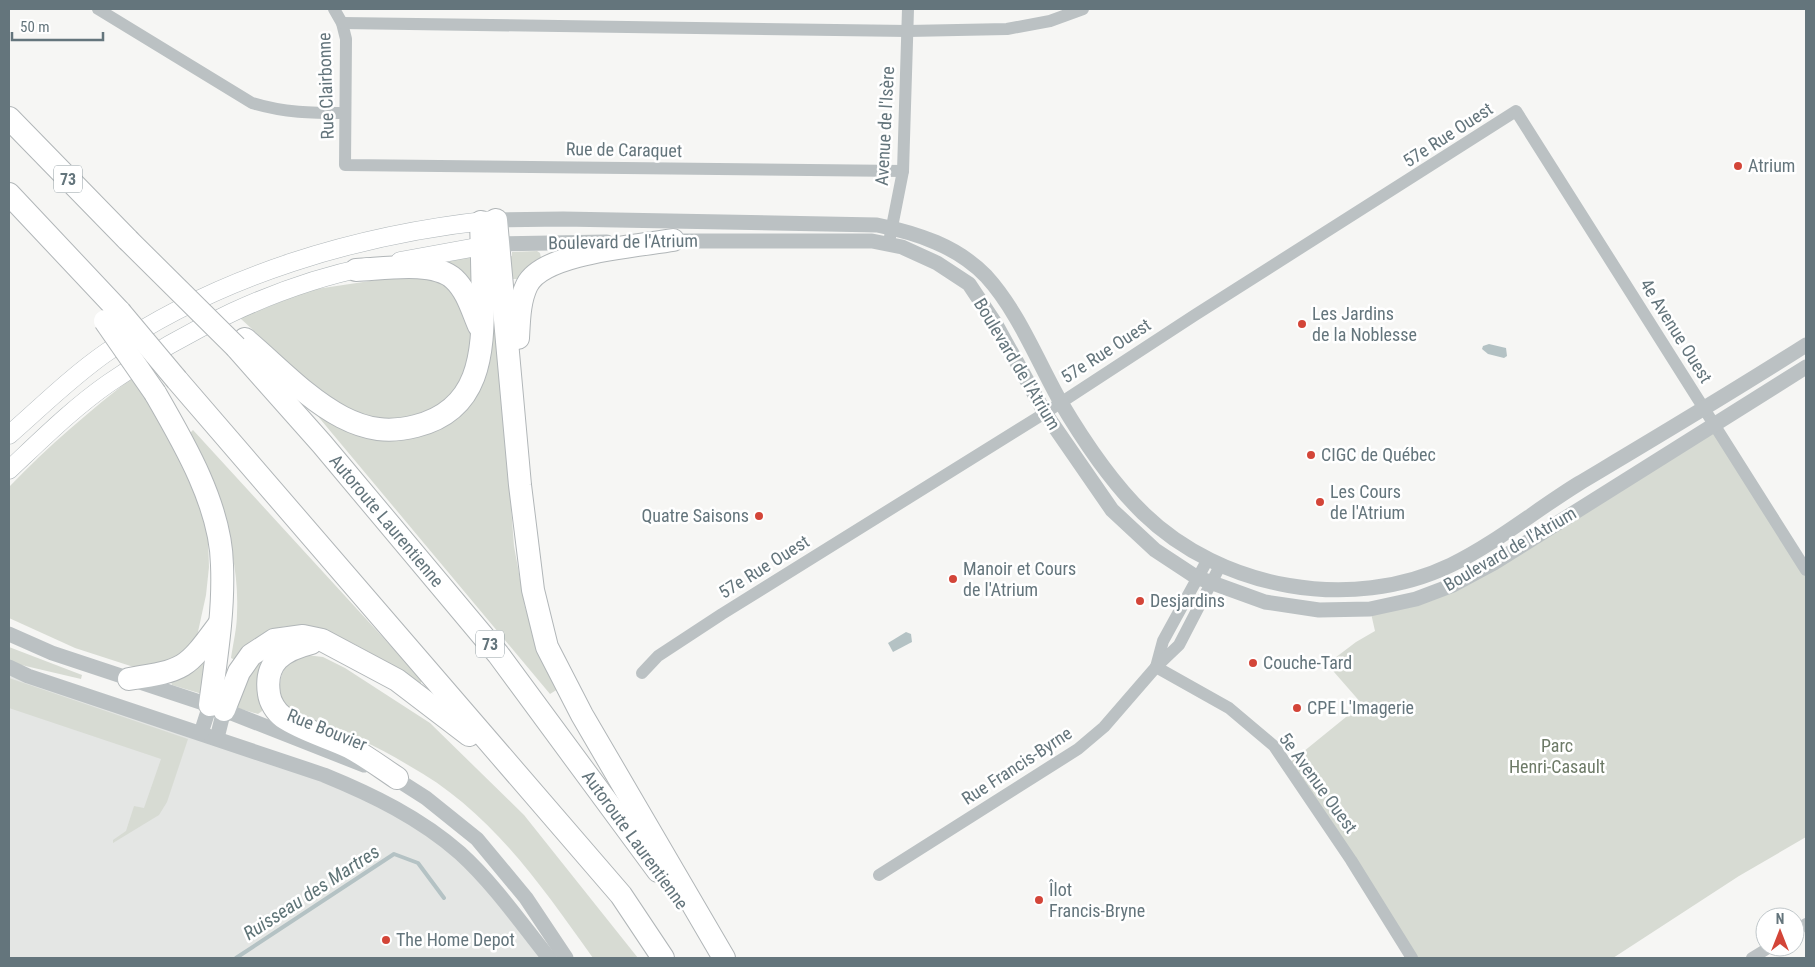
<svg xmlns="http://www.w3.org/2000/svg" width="1815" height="967" viewBox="0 0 1815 967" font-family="'Roboto Condensed',sans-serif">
<rect width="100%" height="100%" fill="#f6f6f4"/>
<path fill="#e4e6e4" d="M 9,667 L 324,775 L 435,834 L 549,958 L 9,958 Z"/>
<g fill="#d7dbd3">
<path d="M 537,251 L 540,253 L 541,258 L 519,279 L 513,279 L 508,257 L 512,256 L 512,252 Z"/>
<path d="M 473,255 L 477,287 L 449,267 L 450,260 Z"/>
<path d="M 423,273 L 451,286 L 472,332 L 468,371 L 445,404 L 388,424 L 334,405 L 240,318 L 310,290 Z"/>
<path d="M 490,322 L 497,322 L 514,546 L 525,607 L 533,632 L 558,689 L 550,694 L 316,414 L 337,421 L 449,418 Z"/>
<path d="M 134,376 L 195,486 L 208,538 L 209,567 L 206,595 L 196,641 L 188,652 L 146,671 L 75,648 L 9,618 L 9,487 C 48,446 90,411 134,376 Z"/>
<path d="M 1715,426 L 1806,570 L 1806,837 L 1739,876 L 1613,958 L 1412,958 L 1287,765 L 1362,704 L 1327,664 L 1356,642 L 1375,631 L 1370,609 L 1453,585 Z"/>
<path d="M 193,430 L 422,680 L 420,685 C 367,651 286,586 235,660 L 231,658 C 233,644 237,628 237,613 C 240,547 214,492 190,433 Z"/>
<path d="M 9,647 L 82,675 L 81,679 L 17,664 L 9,660 Z"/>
<path d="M 306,655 L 323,657 L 345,668 L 430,723 L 524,815 L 638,958 L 593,958 C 540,884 490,810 408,765 C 393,756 377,747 360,740 C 342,732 317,728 300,717 C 293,712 286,705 280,700 C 279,676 281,663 306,655 Z"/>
<path d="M 262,659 L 264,663 L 262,711 L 258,714 L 234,707 L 244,675 Z"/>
<path d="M 199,660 L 205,660 L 202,694 L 172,685 L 171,682 Z"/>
<path d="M 9,678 L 188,739 L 167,802 L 159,815 L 113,843 L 113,840 L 126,831 L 134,806 L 144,808 L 161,759 L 9,708 Z"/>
</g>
<g fill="#b4c2c4">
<path d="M 1489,344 L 1506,348 L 1507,356 L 1504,358 L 1488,354 L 1482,349 L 1483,346 Z"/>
<path d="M 906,632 L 911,634 L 912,642 L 893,652 L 888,643 Z"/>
</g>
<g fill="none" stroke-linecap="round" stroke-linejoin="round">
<path stroke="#b4c2c4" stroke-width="4" d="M 236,958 L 394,854 L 418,863 L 444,898"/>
<defs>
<g id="secondary">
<path d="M 400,261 L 493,244"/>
<path d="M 9,435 C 41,407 71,377 107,352 C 220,275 358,234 493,220"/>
<path d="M 9,470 C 41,440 73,408 109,383 C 184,331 277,285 367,267"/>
</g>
<g id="motorway">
<path d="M 9,118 L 128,240"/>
<path d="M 9,194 L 120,312"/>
<path d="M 496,220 L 520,485 L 533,590 L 547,647 L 582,715 L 724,958"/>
<path d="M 356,270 C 383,269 433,260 454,279 C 467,291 472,310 479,326"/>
<path d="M 518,338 C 519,322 519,301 527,285 C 543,252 638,246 673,240"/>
<path d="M 245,339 C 276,365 306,398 342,417 C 367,430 389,433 416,426 C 480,410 483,354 483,298 C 482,272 482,247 481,222"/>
<path id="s1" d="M 236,347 L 322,444 L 498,654 L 658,871"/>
<path d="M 177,380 L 621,895 L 663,958"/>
<path d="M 155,393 C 184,443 221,506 222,565 C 224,612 216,659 210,705"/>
<path d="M 311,643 C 283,650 264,662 269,694 C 270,702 276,712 283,717 C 302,730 328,737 349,747 C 366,756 382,768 397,778"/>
<path d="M 129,679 C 186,670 186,669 220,623"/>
<path d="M 224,710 L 239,672 L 251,655 L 274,640 L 303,636 L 322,640 L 397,680 L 469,735"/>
</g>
</defs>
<use href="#secondary" stroke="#b0b7ba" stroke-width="19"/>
<use href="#motorway" stroke="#b1b6b8" stroke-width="24"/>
<g stroke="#bbc1c3" stroke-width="12">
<path d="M 98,9 L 252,103 C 284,113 313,113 345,113"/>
<path d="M 334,9 L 342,23 L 346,39 L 345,165 L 903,171"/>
<path d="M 342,23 L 908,31 L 1007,29 L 1050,21 L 1083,9"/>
<path d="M 890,237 L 903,171 L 908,9"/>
<path d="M 1156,667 L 1229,708 L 1274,746 L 1351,860 L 1412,958"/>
<path d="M 1156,667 L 1163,641 L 1208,559"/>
<path d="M 642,673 L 658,656 L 722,614 L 1045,413 L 1195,315 L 1516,111 L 1806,570"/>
<path d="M 879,875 L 1078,749 L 1104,727 L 1156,667 L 1179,645 L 1221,564"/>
<path d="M 1795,931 L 1806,924"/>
<path d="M 1752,958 L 1770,947"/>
</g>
<g stroke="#bbc1c3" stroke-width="15">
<path d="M 496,220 L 563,219 L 877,225 C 917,233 957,246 986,276 C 1018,311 1037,360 1060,401 C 1083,440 1110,481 1143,513 C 1221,589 1351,613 1451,565 C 1496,543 1536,510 1578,484 C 1655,438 1731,393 1806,345"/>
<path d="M 665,241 L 872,241 L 902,247 L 937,263 L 969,284 L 995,323 L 1045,413 L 1112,510 L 1155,550 L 1196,577 L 1265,602 L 1319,610 L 1370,609 L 1416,599 L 1453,585 L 1494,563 L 1806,367"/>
<path d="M 498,244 L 607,242"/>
<path d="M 9,634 L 52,653 L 224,710 L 364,765"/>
<path d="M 9,667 L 28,676 L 324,775 C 373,795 420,818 460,853 C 494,884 521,923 549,958"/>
<path d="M 201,733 L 210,705"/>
<path d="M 217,738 L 224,710"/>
<path d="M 390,775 L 426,798 L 477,839 L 526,898 L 566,958"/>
</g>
<use href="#secondary" stroke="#fff" stroke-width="18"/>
<use href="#motorway" stroke="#fff" stroke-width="22"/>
<defs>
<g id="motorway-bridge">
<path d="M 128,240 L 236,347"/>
<path d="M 120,312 L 177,380"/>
<path d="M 105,321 L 155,393"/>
</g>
</defs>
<use href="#motorway-bridge" stroke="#b1b6b8" stroke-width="24" stroke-linecap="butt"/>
<use href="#motorway-bridge" stroke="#fff" stroke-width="22"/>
</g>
<g fill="#d34538" stroke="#fff" stroke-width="2">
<circle cx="1738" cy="166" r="5"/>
<circle cx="1302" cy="324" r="5"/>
<circle cx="1311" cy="455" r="5"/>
<circle cx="1320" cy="502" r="5"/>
<circle cx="759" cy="516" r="5"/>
<circle cx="953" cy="579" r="5"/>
<circle cx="1140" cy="601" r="5"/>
<circle cx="1253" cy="663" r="5"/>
<circle cx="1297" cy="708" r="5"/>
<circle cx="1039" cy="900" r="5"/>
<circle cx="386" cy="940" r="5"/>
</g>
<g text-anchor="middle" stroke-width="5" stroke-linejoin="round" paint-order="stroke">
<g fill="#fff" stroke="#929ea3" stroke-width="1">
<rect x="54" y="165.5" width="28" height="27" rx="4"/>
<rect x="476" y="630.5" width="28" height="27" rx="4"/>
</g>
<g font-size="16" font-weight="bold" fill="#64757c">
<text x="68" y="185">73</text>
<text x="490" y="650">73</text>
</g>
<g font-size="18" fill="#64757c" stroke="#fff">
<text transform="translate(326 86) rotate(-92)" y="6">Rue Clairbonne</text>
<text transform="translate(885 126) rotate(-87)" y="6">Avenue de l'Isère</text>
<text transform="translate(1448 135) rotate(-33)" y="6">57e Rue Ouest</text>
<text transform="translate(624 150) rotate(1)" y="6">Rue de Caraquet</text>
<text transform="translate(623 242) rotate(-1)" y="6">Boulevard de l'Atrium</text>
<text transform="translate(1676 331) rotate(58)" y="6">4e Avenue Ouest</text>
<text transform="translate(1106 351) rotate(-33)" y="6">57e Rue Ouest</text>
<text transform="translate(1017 364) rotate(59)" y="6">Boulevard de l'Atrium</text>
<text dy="6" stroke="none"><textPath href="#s1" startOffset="230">Autoroute Laurentienne</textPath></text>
<text transform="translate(1510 549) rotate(-30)" y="6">Boulevard de l'Atrium</text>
<text transform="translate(764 567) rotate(-32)" y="6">57e Rue Ouest</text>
<text transform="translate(327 730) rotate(22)" y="6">Rue Bouvier</text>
<text transform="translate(1017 766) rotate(-33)" y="6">Rue Francis-Byrne</text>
<text transform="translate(1318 783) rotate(54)" y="6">5e Avenue Ouest</text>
<text transform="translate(635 840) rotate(54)" y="6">Autoroute Laurentienne</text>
</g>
<g font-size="18" fill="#64757c" stroke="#fff" text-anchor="start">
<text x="1748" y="172">Atrium</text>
<text x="1312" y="320">Les Jardins<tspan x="1312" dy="21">de la Noblesse</tspan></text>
<text x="1321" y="461">CIGC de Québec</text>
<text x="1330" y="498">Les Cours<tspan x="1330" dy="21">de l'Atrium</tspan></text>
<text x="749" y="522" text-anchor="end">Quatre Saisons</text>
<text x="963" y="575">Manoir et Cours<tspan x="963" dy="21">de l'Atrium</tspan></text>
<text x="1150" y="607">Desjardins</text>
<text x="1263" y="669">Couche-Tard</text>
<text x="1307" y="714">CPE L'Imagerie</text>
<text x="1049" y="896">Îlot<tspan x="1049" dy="21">Francis-Bryne</tspan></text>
<text x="396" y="946">The Home Depot</text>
</g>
<g font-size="18" fill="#6d7a67" stroke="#fff">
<text x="1557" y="752">Parc<tspan x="1557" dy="21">Henri-Casault</tspan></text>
</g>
<g font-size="19" font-style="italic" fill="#5f7477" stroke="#fff">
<text transform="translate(311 892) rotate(-33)" y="7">Ruisseau des Martres</text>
</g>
</g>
<rect width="1815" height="967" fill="none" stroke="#64757c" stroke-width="20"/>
<g transform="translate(1780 932)"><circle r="24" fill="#ffffff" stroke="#c1c8cb"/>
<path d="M0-4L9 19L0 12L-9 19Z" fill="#d34538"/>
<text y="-8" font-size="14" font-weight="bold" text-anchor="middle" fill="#64757c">N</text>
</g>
<path d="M12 32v8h91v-8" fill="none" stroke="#64757c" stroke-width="2.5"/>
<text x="20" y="32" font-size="15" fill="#64757c" stroke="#ffffff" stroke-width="4" paint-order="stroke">50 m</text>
</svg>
